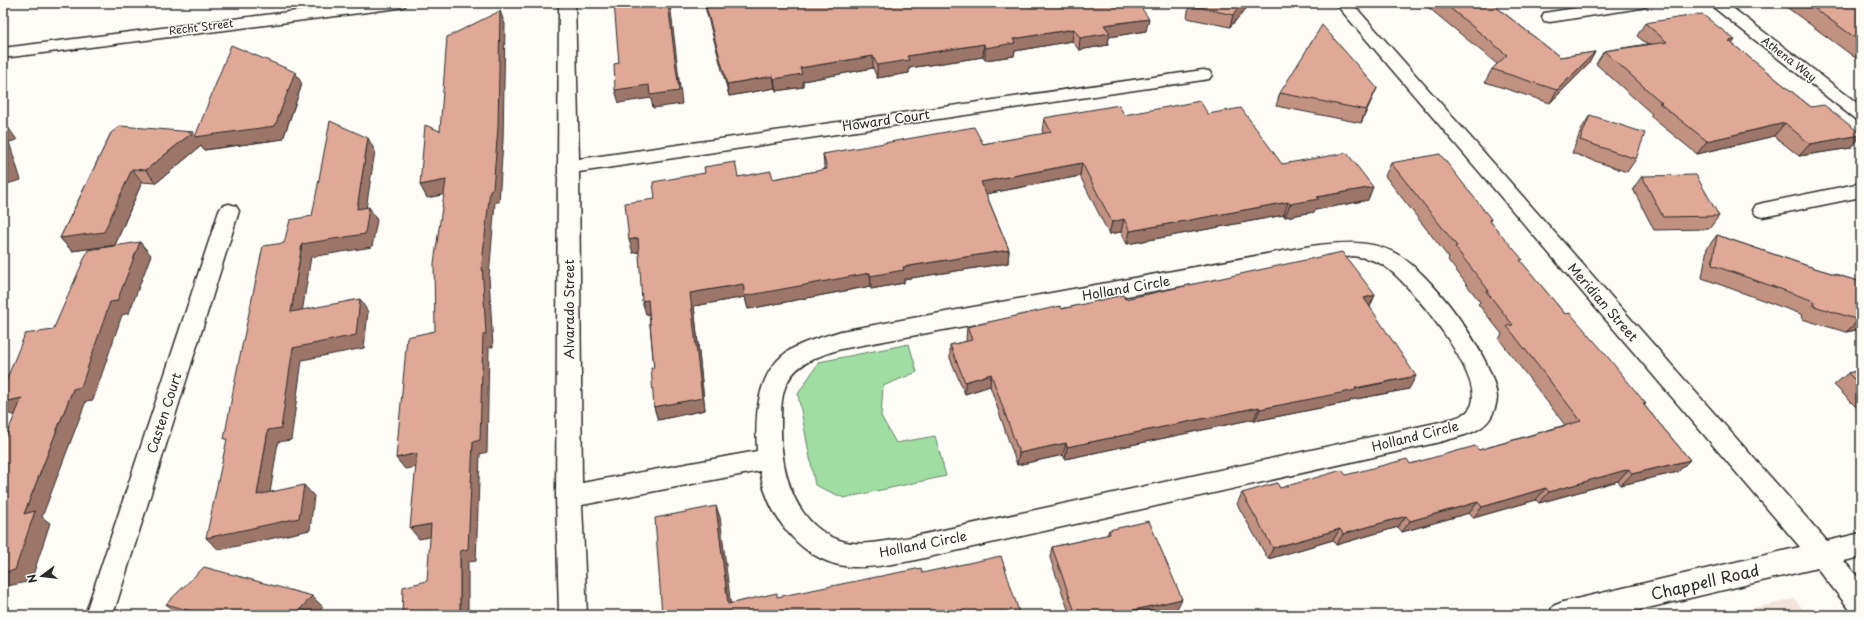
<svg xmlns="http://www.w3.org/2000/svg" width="1864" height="618" viewBox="0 0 1864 618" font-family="'Playpen Sans',sans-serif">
<rect width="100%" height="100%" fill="#fdfcf7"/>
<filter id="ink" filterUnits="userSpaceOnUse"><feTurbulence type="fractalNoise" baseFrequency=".025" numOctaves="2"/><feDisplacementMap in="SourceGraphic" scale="8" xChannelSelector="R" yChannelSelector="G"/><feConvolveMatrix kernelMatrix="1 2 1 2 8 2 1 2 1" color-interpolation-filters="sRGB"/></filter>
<g filter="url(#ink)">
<path fill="#f4e3da" d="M 1795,599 L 1807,615 L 1720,615 Z"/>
<path fill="#a0dda3" stroke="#668467" d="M 909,344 L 917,372 L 883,386 L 881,416 L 896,443 L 935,436 L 946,476 L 844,498 L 815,485 L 798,394 L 819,362 Z"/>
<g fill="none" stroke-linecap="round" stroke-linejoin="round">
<defs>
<g id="minor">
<path d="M 360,3 L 407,3 L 405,6 L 399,8 L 3,58 L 3,48 Z"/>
<path d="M 559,3 L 575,3 L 579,159 L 1203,70 L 1209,71 L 1212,75 L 1209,79 L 1203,80 L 579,172 L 582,483 L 757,451 C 755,417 756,374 787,352 C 803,341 823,337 841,331 L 1311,246 C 1339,243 1364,239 1391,251 C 1428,267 1494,357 1497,397 C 1497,404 1493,415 1489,420 C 1479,434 1455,437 1440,442 L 911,561 C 892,564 873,568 853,567 C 803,564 768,518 760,471 L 582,505 L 587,615 L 559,615 L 556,496 ZM 1353,256 C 1366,258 1377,260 1387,268 C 1410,284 1489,380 1470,408 C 1465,417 1449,419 1440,422 L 911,537 C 889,540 860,548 839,540 C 792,523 780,467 781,423 C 781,410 781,393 788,381 C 798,362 822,355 841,349 L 1311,262 Z"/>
<path d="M 1335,3 L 1352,3 L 1827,541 L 1861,533 L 1861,557 L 1844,561 L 1861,581 L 1861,615 L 1851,611 L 1817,568 L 1618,615 L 1549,615 L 1553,606 L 1563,602 L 1800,547 Z"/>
<path d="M 1609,3 L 1649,3 L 1647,6 L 1641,8 L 1550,22 L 1544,21 L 1542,17 L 1544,13 L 1550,12 Z"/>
<path d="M 1708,3 L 1726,3 L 1861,106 L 1861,121 L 1855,119 Z"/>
<path d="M 1861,183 L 1861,197 L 1763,217 L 1756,215 L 1753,210 L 1756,205 L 1763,203 Z"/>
<path d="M 229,204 L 236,206 L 239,211 L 113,615 L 85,615 L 219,211 L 222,206 Z"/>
</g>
</defs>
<use href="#minor" stroke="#2b2b2b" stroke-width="3"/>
<use href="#minor" fill="#fdfcf7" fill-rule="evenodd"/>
</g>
<g fill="#c19182" stroke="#2b2b2b">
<path d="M 704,3 L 1138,3 L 1146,31 L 1109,37 L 1108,45 L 1079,50 L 1072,41 L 1015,51 L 1014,56 L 985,60 L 983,57 L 909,68 L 909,73 L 877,78 L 873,68 L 803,81 L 803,87 L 776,91 L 775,88 L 729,96 Z"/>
<path d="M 1251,3 L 1230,27 L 1187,18 L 1189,5 Z"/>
<path d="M 1423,3 L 1491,3 L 1560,57 L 1595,52 L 1588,65 L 1550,103 L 1485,82 L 1492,69 L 1497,64 Z"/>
<path d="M 1781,3 L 1861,3 L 1861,62 Z"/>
<path d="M 1645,23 L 1732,44 L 1811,107 L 1861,134 L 1861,136 L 1851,148 L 1799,156 L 1774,136 L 1697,154 L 1650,116 L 1652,114 L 1596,64 L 1604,51 L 1647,44 L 1637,36 Z"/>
<path d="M 302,84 L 283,139 L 204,150 L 201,146 L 156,183 L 142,182 L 115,245 L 72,251 L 60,238 L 111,133 L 193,132 L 195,136 Z"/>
<path d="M 1377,88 L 1371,101 L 1361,123 L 1276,106 L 1280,93 Z"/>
<path d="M 1208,114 L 1282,164 L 1368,200 L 1315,210 L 1314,212 L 1285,217 L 1284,215 L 1127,244 L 1121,232 L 1109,234 L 1080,176 L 986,194 L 1009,250 L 1008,263 L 904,279 L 904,283 L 871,289 L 871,286 L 748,309 L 745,297 L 694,306 L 705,410 L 658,420 L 654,407 L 654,368 L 649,314 L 646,314 L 639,252 L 633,253 L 655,199 L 705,173 L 738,177 L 773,179 L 825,170 L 824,167 L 823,154 L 983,144 L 1044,134 L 1042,131 L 1044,118 L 1124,115 Z"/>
<path d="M 1590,115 L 1636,159 L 1627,172 L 1572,153 L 1582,128 Z"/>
<path d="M 1391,163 L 1491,219 L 1490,221 L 1521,262 L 1565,314 L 1646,404 L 1644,405 L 1690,460 L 1678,472 L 1621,485 L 1618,481 L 1539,503 L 1536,500 L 1473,518 L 1469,513 L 1402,532 L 1398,527 L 1336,545 L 1333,540 L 1268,559 L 1237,504 L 1242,493 L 1280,488 L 1410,464 L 1479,450 L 1565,425 L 1499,339 L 1502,334 L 1478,304 L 1480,302 L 1448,260 L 1449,258 L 1385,176 Z"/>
<path d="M 1642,176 L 1719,216 L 1709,229 L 1654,230 L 1633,189 Z"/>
<path d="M 1717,235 L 1811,267 L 1861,282 L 1861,329 L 1846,332 L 1802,319 L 1801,314 L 1702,278 L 1707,248 Z"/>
<path d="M 1375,295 L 1370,307 L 1409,389 L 1351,400 L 1350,402 L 1255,421 L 1254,419 L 1065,459 L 1063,455 L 1017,465 L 990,386 L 965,394 L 950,358 L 950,345 L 967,341 L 966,339 L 967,327 L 1062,309 L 1125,299 Z"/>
<path d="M 1861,370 L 1861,412 L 1834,385 L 1848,373 Z"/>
<path d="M 1109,530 L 1177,609 L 1153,615 L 1070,615 L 1050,558 L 1052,547 L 1107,535 Z"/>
<path d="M 166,604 L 323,607 L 316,615 L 180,615 Z"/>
</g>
<g fill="#9d766a" stroke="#2b2b2b">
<path d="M 668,3 L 670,3 L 682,104 L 653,108 L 651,98 L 619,103 L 615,90 Z"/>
<path d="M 1243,3 L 1251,3 L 1230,27 L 1233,15 Z"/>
<path d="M 500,11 L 505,24 L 503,141 L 499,202 L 495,202 L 489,277 L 493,347 L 489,347 L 487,452 L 480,454 L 476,561 L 468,562 L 468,615 L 460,615 L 460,551 L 473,442 L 482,264 Z"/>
<path d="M 1149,19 L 1146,31 L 1109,37 L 1108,45 L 1079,50 L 1080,38 L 1104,25 Z"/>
<path d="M 1074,29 L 1072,41 L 1015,51 L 1014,56 L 985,60 L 985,48 L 1013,39 Z"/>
<path d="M 1735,40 L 1726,53 L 1729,41 Z"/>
<path d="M 984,44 L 983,57 L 909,68 L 909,73 L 877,78 L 877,65 L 907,56 Z"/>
<path d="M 1595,52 L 1588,65 L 1550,103 L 1557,90 Z"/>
<path d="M 873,56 L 873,68 L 803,81 L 803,87 L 776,91 L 774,79 L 800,68 Z"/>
<path d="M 295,72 L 302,84 L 283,139 L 204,150 L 201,146 L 156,183 L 146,170 L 193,132 L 196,137 Z"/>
<path d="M 773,76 L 775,88 L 729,96 L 727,84 Z"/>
<path d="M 1377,88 L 1371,101 L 1361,123 L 1366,110 Z"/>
<path d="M 3,120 L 17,140 L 9,142 L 21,180 L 3,185 Z"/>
<path d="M 1785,123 L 1774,136 L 1697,154 L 1707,141 Z"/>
<path d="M 1861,135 L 1861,136 L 1851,148 L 1799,156 L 1810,144 Z"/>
<path d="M 368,138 L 375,151 L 364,222 L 357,209 Z"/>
<path d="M 1082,163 L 1080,176 L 980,195 L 981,182 Z"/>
<path d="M 132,169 L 142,182 L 115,245 L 72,251 L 60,238 Z"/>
<path d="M 446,180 L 452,193 L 427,198 L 420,185 Z"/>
<path d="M 1373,187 L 1368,200 L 1315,210 L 1314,212 L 1285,217 L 1290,204 L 1317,197 Z"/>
<path d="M 1288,202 L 1284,215 L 1127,244 L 1130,231 Z"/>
<path d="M 369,207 L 377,220 L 372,247 L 311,257 L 300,325 L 291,312 L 302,244 Z"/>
<path d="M 1124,219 L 1121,232 L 1109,234 L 1112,222 Z"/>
<path d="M 638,238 L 642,251 L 633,253 L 629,240 Z"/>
<path d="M 140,242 L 151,255 L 129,313 L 122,315 L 93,400 L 86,401 L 42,517 L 50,523 L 31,581 L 3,587 L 3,572 L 24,514 L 73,389 L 110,302 Z"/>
<path d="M 1009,250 L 1008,263 L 904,279 L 904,283 L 871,289 L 870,276 L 903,267 Z"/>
<path d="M 870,273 L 871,286 L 748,309 L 745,297 L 694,306 L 705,410 L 658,420 L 654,407 L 690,293 L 743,284 Z"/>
<path d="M 1375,295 L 1369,308 L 1364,298 Z"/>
<path d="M 360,299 L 368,312 L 364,348 L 302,360 L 291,440 L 278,442 L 268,506 L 257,495 L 268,430 L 293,348 Z"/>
<path d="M 648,300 L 652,313 L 646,314 L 642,301 Z"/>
<path d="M 1861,319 L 1861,329 L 1846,332 L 1859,320 Z"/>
<path d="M 991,374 L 990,386 L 965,394 L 965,382 Z"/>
<path d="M 1416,376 L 1409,389 L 1351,400 L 1350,402 L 1255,421 L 1260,409 Z"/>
<path d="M 22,398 L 36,411 L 11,415 L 3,409 L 3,402 Z"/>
<path d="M 1259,407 L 1254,419 L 1065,459 L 1067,447 Z"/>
<path d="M 1066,443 L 1063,455 L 1017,465 L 1019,453 Z"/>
<path d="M 417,453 L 426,465 L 405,469 L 396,458 Z"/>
<path d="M 1690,460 L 1678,472 L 1621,485 L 1632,474 Z"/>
<path d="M 1629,469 L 1618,481 L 1539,503 L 1549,492 Z"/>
<path d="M 304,485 L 314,496 L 310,530 L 219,550 L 206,538 Z"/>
<path d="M 1546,488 L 1536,500 L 1473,518 L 1482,507 Z"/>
<path d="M 1478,502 L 1469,513 L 1402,532 L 1410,521 Z"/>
<path d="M 716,506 L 720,517 L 732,615 L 728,604 Z"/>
<path d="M 1406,516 L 1398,527 L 1336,545 L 1343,534 Z"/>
<path d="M 431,524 L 439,535 L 419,539 L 410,528 Z"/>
<path d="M 1340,529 L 1333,540 L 1268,559 L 1273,548 Z"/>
<path d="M 312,596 L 323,607 L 316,615 L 295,615 Z"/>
<path d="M 1182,599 L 1177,609 L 1153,615 L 1121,615 L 1121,613 Z"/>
</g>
<g fill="#e0a997" stroke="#2b2b2b">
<path d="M 614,3 L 668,3 L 679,91 L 650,95 L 649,85 L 615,90 L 614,64 L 619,63 Z"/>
<path d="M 705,3 L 1138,3 L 1149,19 L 1104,25 L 1110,33 L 1080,38 L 1074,29 L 1013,39 L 1015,43 L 985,48 L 984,44 L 907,56 L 909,60 L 877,65 L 873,56 L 800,68 L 802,74 L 774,79 L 773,76 L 727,84 Z"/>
<path d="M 1192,3 L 1243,3 L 1233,15 L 1189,5 Z"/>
<path d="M 1444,3 L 1491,3 L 1560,57 L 1595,52 L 1557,90 L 1492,69 L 1507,55 Z"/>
<path d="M 1807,3 L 1861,3 L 1861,42 Z"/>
<path d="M 500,11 L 498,128 L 493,189 L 490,190 L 482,264 L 486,334 L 483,335 L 480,440 L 473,442 L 468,549 L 460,551 L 460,615 L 402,615 L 403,587 L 427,581 L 431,524 L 410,528 L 417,453 L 396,458 L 407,337 L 435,331 L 434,263 L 446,180 L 420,185 L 425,125 L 440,131 L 447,37 Z"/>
<path d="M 1702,14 L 1735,40 L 1729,41 L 1811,107 L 1824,105 L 1861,134 L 1861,135 L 1810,144 L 1785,123 L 1707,141 L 1659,103 L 1662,103 L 1604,51 L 1667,42 L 1645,23 Z"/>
<path d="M 1322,25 L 1377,88 L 1366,110 L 1280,93 Z"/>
<path d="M 231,45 L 295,72 L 275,126 L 195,137 Z"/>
<path d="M 1200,101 L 1208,114 L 1241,108 L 1282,164 L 1347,153 L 1373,187 L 1317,197 L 1319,199 L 1290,204 L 1288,202 L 1130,231 L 1124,219 L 1112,222 L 1082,163 L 981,182 L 1009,250 L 903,267 L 904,270 L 870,276 L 870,273 L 745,296 L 743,284 L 690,293 L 702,398 L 654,407 L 651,368 L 654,368 L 648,300 L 642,301 L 638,238 L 629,240 L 625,203 L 655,199 L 653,182 L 705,173 L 704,167 L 735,162 L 738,177 L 771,171 L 773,179 L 827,169 L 823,154 L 974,127 L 983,144 L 1051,132 L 1044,118 L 1119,105 L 1124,115 Z"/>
<path d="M 1590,115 L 1645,133 L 1636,159 L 1580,140 Z"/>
<path d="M 330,121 L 368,138 L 357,209 L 369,207 L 365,234 L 302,244 L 291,312 L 360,299 L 356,335 L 293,348 L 281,428 L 268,430 L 257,495 L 304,485 L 299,518 L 206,538 L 227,439 L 224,439 L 237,370 L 263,246 L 284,243 L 290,220 L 312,216 Z"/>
<path d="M 3,123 L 6,127 L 3,128 Z"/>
<path d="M 120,126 L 193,132 L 146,170 L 132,169 L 104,232 L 60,238 L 111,133 Z"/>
<path d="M 3,146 L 9,167 L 3,169 Z"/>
<path d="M 1440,154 L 1491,219 L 1489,220 L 1523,260 L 1520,260 L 1565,314 L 1570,313 L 1602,350 L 1646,404 L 1643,404 L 1690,460 L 1632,474 L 1629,469 L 1549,492 L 1546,488 L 1482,507 L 1478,502 L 1410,521 L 1406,516 L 1343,534 L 1340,529 L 1273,548 L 1242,493 L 1277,483 L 1280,488 L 1342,470 L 1346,475 L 1407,459 L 1410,464 L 1475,446 L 1479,450 L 1581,421 L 1507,326 L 1513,325 L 1486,291 L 1489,291 L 1455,247 L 1457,246 L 1391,163 Z"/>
<path d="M 1696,175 L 1719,216 L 1663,217 L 1642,176 Z"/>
<path d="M 1717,235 L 1811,267 L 1861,282 L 1861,319 L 1859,320 L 1814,306 L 1814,301 L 1712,265 Z"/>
<path d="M 140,242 L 117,301 L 110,302 L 81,387 L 73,389 L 24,514 L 35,511 L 15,570 L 3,572 L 3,443 L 22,398 L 3,402 L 3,388 L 25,334 L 53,330 L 88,250 Z"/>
<path d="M 1342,252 L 1375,295 L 1364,298 L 1416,376 L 1355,388 L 1356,390 L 1260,409 L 1259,407 L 1067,447 L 1066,443 L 1019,453 L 991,374 L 965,382 L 950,345 L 972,340 L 967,327 L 1060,306 L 1062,309 L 1123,295 L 1125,299 Z"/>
<path d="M 1861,370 L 1861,386 L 1848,373 Z"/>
<path d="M 716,506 L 728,604 L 777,593 L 777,597 L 921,568 L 922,573 L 1001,556 L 1020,615 L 662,615 L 655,518 Z"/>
<path d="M 1149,521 L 1182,599 L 1121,613 L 1122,615 L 1076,615 L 1052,547 L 1110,534 L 1109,530 Z"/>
<path d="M 204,567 L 312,596 L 295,615 L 205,615 L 166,604 Z"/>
</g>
</g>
<g text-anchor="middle" stroke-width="3" stroke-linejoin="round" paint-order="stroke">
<g font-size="11" fill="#2b2b2b" stroke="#fdfcf7">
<text transform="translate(201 27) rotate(-7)" y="4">Recht Street</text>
<text transform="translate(1789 59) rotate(38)" y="4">Athena Way</text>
</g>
<g font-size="13" fill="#2b2b2b" stroke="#fdfcf7">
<text transform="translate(886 120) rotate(-8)" y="5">Howard Court</text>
<text transform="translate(1126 288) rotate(-10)" y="5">Holland Circle</text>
<text transform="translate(1603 302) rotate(49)" y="5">Meridian Street</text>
<text transform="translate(569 309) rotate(-90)" y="5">Alvarado Street</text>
<text transform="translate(164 413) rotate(-72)" y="5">Casten Court</text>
<text transform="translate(1415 436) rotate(-14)" y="5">Holland Circle</text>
<text transform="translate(923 544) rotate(-11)" y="5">Holland Circle</text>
</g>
<g font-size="16" fill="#2b2b2b" stroke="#fdfcf7">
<text transform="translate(1705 582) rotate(-13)" y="6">Chappell Road</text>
</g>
</g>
<rect width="1864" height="618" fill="none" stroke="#fdfcf7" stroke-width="16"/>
<rect x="8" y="8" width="1848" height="602" fill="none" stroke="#2b2b2b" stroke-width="1.5" filter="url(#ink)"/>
<g transform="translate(42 576) rotate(255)" stroke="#fdfcf7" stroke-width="3" paint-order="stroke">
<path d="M0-3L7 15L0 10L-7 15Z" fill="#2b2b2b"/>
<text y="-6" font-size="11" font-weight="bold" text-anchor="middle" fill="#2b2b2b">N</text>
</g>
</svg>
